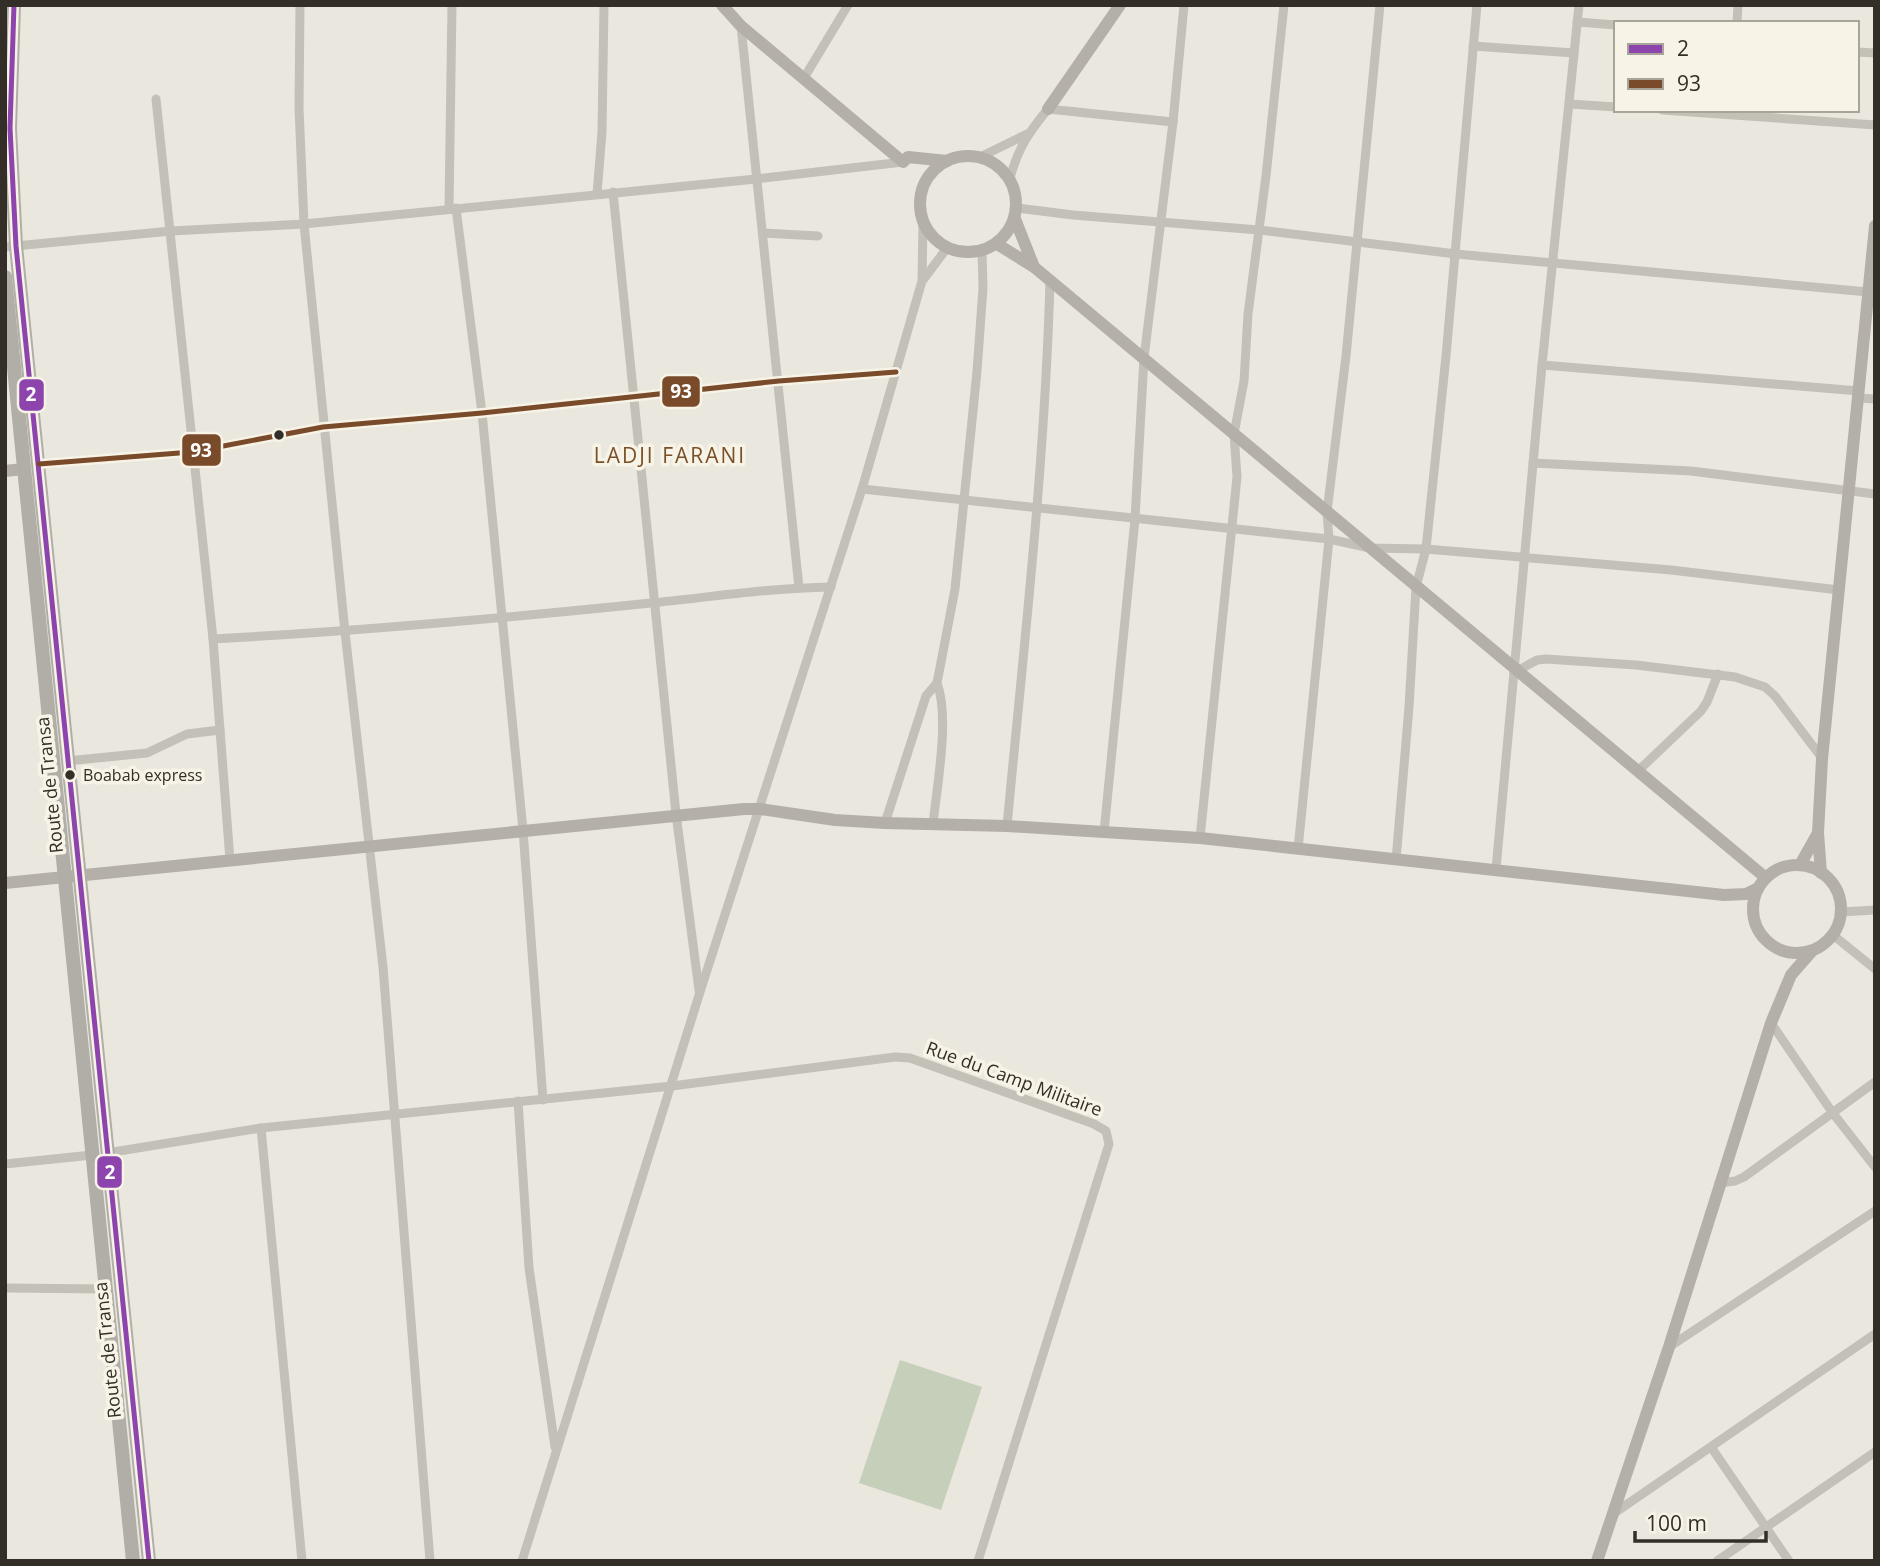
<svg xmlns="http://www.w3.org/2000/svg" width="1880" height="1566" viewBox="0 0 1880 1566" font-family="'Open Sans',sans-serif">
<rect width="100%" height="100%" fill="#eae7df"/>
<path fill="#c6cfba" d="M 900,1360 L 982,1387 L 941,1510 L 859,1483 Z"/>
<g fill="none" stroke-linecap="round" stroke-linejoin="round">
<g stroke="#c3c0b8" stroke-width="9">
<path d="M 300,5 L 299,108 L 304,224 L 345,632 L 383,967 L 430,1561"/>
<path d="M 1577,22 L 1616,25"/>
<path d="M 1737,23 L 1738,5"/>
<path d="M 741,26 L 799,588"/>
<path d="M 1473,46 L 1574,53"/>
<path d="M 1857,52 L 1875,53"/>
<path d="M 804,78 L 848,5"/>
<path d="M 156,99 L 213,639 L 230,860"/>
<path d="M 1570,104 L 1616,107"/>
<path d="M 1662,110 L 1875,125"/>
<path d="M 980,157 L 1027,134"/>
<path d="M 1010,178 C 1018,149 1028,133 1048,109 L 1173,122"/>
<path d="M 613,192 L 676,814 L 699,990"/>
<path d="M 597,194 L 602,132 L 604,5"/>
<path d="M 449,208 L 452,5"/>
<path d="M 456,208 L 482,413 L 523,830 L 543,1100"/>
<path d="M 1017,208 L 1073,215 L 1259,230 L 1456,254 L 1868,292"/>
<path d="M 763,233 L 818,236"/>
<path d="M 5,247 L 171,231 L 304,224 L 756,179 L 903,162"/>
<path d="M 923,280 L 947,248"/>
<path d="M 1542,365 L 1859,391"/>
<path d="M 1858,398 L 1875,399"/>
<path d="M 1533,463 L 1691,471 L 1875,494"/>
<path d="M 39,464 L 192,452 L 323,427 L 482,413 L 779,381 L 896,372"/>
<path d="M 862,489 L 1329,539 L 1370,548 L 1426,549 L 1671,570 L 1839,590"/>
<path d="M 213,639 C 359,631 505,618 651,603 C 711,597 770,588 831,587"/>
<path d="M 1517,671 L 1537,660 L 1546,659 L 1636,665 L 1735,677 L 1765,687 L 1775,696 L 1822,758"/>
<path d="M 67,761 L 147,753 L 187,734 L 220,730"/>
<path d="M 1638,771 L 1701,711 L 1707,702 L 1718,674"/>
<path d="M 885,823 L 926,696 L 937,683 L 955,589 L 977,371 L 983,288 L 982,251"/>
<path d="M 933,824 C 937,786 950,717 937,683"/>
<path d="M 1007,826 C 1024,644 1045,463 1050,280"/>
<path d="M 1104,832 L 1135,519 L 1144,358 L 1173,122 L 1184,5"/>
<path d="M 1200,838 L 1237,477 L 1234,434 L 1244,381 L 1248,314 L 1266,176 L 1284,5"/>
<path d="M 1298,849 L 1329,539 L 1327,512 L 1346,356 L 1380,5"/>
<path d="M 1396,860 L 1409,707 L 1416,587 L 1426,549 L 1446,356 L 1477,5"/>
<path d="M 1496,869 L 1542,365 L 1579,5"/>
<path d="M 1841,912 L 1875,910"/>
<path d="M 1833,935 L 1875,969"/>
<path d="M 1771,1023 L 1832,1112 L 1875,1167"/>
<path d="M 518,1101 L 529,1268 L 555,1447"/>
<path d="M 261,1128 L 302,1561"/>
<path d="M 107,1153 L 261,1128 L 672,1086 L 895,1057 L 910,1058 L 1094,1124 L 1106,1131 L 1109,1144 L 978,1561"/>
<path d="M 5,1164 L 92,1155"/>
<path d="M 1719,1183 L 1735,1181 L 1744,1177 L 1875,1082"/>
<path d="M 5,1288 L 105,1289"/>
<path d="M 1669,1347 L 1875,1211"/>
<path d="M 1711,1447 L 1789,1561"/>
<path d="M 1613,1514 L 1875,1334"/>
<path d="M 522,1561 L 700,992 L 862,489 L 922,281 L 923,223"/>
<path d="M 1717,1561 L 1875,1452"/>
</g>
<g stroke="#b4b0a9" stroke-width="12">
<path d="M 722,5 L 741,26 L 903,162 L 908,157 L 947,161"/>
<path d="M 1048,109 L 1120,5"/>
<circle cx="968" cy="204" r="48"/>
<path d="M 1015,219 L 1034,267"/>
<path d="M 997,244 L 1034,267 L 1766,878"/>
<path d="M 5,471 L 23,469"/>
<path d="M 1818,833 L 1822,759 L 1875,226"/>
<path d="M 1800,865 L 1818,833 L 1821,873"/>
<circle cx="1797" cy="909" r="44"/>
<path d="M 5,883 L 744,809 L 760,809 L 835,820 L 885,823 L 1007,826 L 1200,838 L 1724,895 L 1746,894 L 1758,888"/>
<path d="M 1597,1561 L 1669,1347 L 1771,1023 L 1791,975 L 1812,951"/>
</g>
<g stroke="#b1aea8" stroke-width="14">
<path d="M 14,5 L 10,128 L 16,246 L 149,1561"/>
<path d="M 5,277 L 133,1561"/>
</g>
<defs>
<path id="bus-1" d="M 14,5 L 10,128 L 16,246 L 149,1561"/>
<path id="bus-2" d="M 39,464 L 192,452 L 323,427 L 482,413 L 779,381 L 896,372"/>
</defs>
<use href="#bus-1" stroke="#f7f3e6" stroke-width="10"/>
<use href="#bus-2" stroke="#f7f3e6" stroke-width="10"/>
<use href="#bus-1" stroke="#8e44ad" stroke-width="5"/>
<use href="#bus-2" stroke="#7a4b2a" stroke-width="5"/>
</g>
<g fill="#332e27" stroke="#f7f3e6" stroke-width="2.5">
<circle cx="279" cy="435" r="6"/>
<circle cx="70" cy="775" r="6"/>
</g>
<g text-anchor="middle" stroke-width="7" stroke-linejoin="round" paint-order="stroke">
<g font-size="16" fill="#332e27" stroke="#f7f3e6" text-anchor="start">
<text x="83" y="781">Boabab express</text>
</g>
<g font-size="18" fill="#332e27" stroke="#f7f3e6">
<text transform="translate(50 785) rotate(-96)" y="6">Route de Transa</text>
<text transform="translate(1014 1079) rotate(20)" y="6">Rue du Camp Militaire</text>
<text transform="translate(108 1350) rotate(-96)" y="6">Route de Transa</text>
</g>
<g font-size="21" letter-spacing="2" fill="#795029" stroke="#f7f3e6">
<text x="670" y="463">LADJI FARANI</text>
</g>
</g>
<g stroke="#f7f3e6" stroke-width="2.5">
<rect x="661" y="375" width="40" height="33" rx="7" fill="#7a4b2a"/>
<rect x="18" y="378" width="27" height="34" rx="7" fill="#8e44ad"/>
<rect x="181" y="433" width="41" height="34" rx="7" fill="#7a4b2a"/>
<rect x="96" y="1155" width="27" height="34" rx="7" fill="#8e44ad"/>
</g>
<g font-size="19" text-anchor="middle" font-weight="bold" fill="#fff">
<text x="681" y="398">93</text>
<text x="31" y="401">2</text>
<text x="201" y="457">93</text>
<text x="110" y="1179">2</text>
</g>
<rect width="1880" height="1566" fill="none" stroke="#332e27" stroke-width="14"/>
<rect x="1614" y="21" width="245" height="91" fill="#f7f3e6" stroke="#a9a49a" stroke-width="2"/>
<rect x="1628" y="44" width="35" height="10" fill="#8e44ad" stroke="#a9a49a" stroke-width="2"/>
<text x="1677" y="56" font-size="21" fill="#332e27">2</text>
<rect x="1628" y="79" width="35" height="10" fill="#7a4b2a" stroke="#a9a49a" stroke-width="2"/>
<text x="1677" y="91" font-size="21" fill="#332e27">93</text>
<path d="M1635 1531v10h131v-10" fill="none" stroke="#332e27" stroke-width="3.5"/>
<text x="1646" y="1531" font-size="21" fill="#332e27" stroke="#f7f3e6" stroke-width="5" paint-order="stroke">100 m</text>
</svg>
